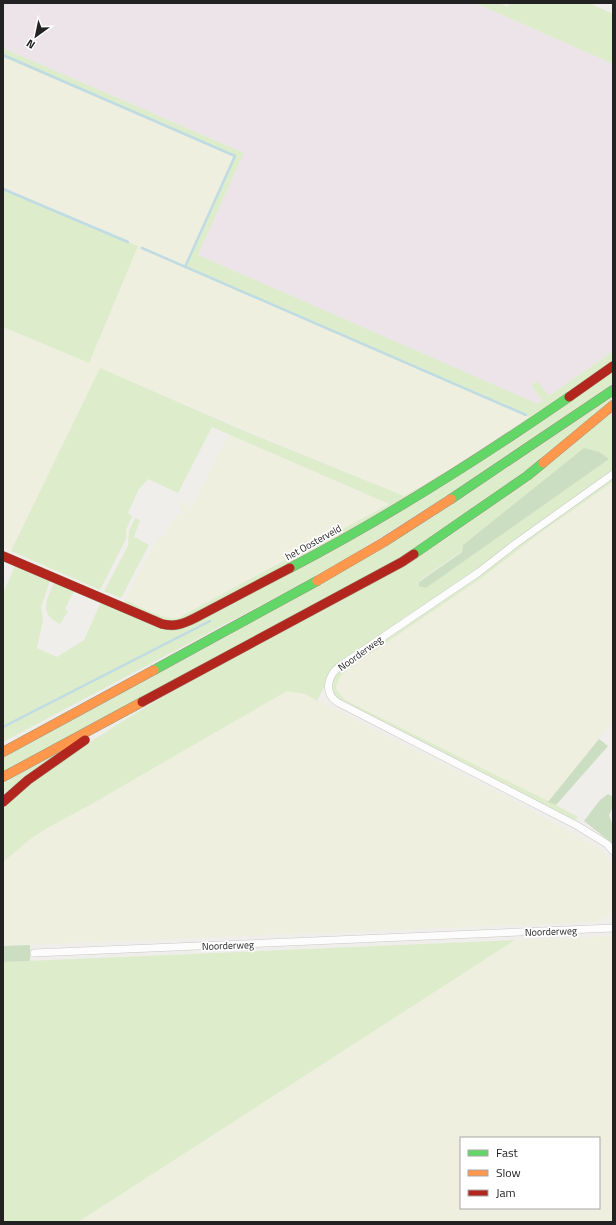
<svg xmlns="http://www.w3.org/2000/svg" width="616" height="1225" viewBox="0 0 616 1225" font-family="'Titillium Web',sans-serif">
<rect width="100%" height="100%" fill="#f0eeeb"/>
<path fill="#ede4e9" d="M 3,3 L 475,3 L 613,64 L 613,351 L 549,396 L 536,382 L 531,386 L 543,401 L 538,405 L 198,255 L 244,153 L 3,48 Z"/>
<g fill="#efefdf" fill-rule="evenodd">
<path d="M 3,57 L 235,156 L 185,266 L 529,416 L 452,468 L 404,496 L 100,368 L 11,551 L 3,548 L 3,327 L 89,363 L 138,246 L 3,189 Z"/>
<path d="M 229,434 L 389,504 L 178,618 L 173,619 L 162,616 L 125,600 L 155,542 L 165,534 L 173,518 L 182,513 L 179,505 L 185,502 L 192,507 Z"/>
<path d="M 613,482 L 613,725 L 611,724 L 548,802 L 345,700 L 339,693 L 336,689 L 337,681 L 340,675 L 483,577 L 540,533 Z"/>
<path d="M 287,691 L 305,694 L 507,797 L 597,847 L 606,855 L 613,867 L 613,912 L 596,922 L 3,946 L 3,862 L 29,840 L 44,830 L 95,802 Z"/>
<path d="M 613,936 L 613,1222 L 78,1222 L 515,940 ZM 461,1138 L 599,1138 L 599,1208 L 461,1208 Z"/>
</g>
<g fill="#ddeccb" fill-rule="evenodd">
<path d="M 475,3 L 499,3 L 508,7 L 509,3 L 589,3 L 613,14 L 613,64 Z"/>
<path d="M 3,48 L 244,153 L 198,255 L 538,404 L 543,401 L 531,386 L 537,381 L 549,396 L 613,351 L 613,364 L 540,415 L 368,522 L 179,623 L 170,624 L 124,604 L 125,600 C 137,605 165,621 178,618 L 389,504 L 212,427 L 178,493 L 148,479 L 139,489 L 128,513 L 132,516 L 126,530 L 126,539 L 100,590 L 11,551 L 100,368 L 247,432 L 404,496 L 452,468 L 529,417 L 185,266 L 234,156 L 3,57 Z"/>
<path d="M 3,189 L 138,246 L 89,363 L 3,327 Z"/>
<path d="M 613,370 L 613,386 L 544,435 L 333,567 L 3,742 L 3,593 L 15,566 L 50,581 L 41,607 L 43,620 L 37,648 L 57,657 L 84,640 L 101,602 L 165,628 L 287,573 Z"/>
<path d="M 613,393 L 613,402 L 481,506 L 403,556 L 3,774 L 3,757 L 226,637 Z"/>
<path d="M 613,408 L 613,472 L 478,570 L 332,671 L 317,701 L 305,694 L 287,691 L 95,802 L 44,830 L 29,840 L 3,862 L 3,809 C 26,786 53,764 80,747 C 92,740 104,734 115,726 C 204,670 300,625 392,572 C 472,526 543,469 613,408 ZM 608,459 L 426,588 L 419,581 L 462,551 L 463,545 L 477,534 Z"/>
<path d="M 613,477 L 613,482 L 540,533 L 483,577 L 358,662 C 347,670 338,674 336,689 L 345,700 L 556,805 L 578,817 L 576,819 L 572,820 L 342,701 L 334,695 L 331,685 L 337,672 Z"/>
<path d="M 135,518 L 140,520 L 134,537 L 149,545 L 121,598 L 104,591 L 128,546 L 129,531 Z"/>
<path d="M 54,583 L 74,591 L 65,609 L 68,611 L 60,624 C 39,614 46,600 54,583 Z"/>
<path d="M 53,753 L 53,757 L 32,771 L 3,794 L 3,784 Z"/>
<path d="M 515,940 L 78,1222 L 3,1222 L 3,962 Z"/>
</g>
<g fill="#cbdec1">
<path d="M 584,448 L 599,452 L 609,459 L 426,588 L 419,586 L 419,582 L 462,552 L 463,545 Z"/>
<path d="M 599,739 L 608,746 L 556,805 L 548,802 Z"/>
<path d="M 608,794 L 613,797 L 613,807 L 609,815 L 613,826 L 613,844 L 584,821 L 600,800 Z"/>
<path d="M 30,945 L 30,961 L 3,962 L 3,946 Z"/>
</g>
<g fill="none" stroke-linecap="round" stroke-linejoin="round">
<g stroke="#bfdbe3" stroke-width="2.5">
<path d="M 3,55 L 235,156 L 185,267"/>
<path d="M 3,189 L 128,242"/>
<path d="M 142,248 L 526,415"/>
<path d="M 3,727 L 210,621"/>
</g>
<defs>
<g id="street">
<path d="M 613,474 L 515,544 L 479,572 L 340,666 C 328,675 323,692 337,702 L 576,825 L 607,844 L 613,851"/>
<path d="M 34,953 L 613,928"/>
</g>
<g id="fast">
<path d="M 451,499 L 613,390"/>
<path d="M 414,554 L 527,476 L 543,463"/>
<path d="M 290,568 C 386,518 479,459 569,397"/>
<path d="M 154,670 L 317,581"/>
</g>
<g id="slow">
<path d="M 543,463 L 613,405"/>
<path d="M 317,581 L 384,542 L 451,499"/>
<path d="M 3,752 L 154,670"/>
<path d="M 3,777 L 142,702"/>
</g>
<g id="jam">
<path d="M 569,397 L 613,366"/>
<path d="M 3,556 L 162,624 C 175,627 183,624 195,618 L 290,568"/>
<path d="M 142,702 L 402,562 L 414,554"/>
<path d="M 3,802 L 28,780 L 85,740"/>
</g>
</defs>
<use href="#street" stroke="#c9c8c7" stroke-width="8"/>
<use href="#fast" stroke="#999a82" stroke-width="10"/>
<use href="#slow" stroke="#999a82" stroke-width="10"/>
<use href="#jam" stroke="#999a82" stroke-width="10"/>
<use href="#street" stroke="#fdfcfc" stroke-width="7"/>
<use href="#fast" stroke="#63d668" stroke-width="9"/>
<use href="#slow" stroke="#ff974d" stroke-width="9"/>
<use href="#jam" stroke="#b3261e" stroke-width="9"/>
</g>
<g text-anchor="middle" stroke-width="3.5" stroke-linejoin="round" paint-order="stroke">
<g font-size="10" fill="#222" stroke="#fff">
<text transform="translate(313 542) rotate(-29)" y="4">het Oosterveld</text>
<text transform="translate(360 653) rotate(-36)" y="4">Noorderweg</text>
<text transform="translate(551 931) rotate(-2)" y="4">Noorderweg</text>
<text transform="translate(228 945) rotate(-2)" y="4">Noorderweg</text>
</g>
</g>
<rect width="616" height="1225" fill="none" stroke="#222222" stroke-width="8"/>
<rect x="460" y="1137" width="140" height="72" fill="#ffffff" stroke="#a7a7a7"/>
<rect x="468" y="1150" width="20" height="6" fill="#63d668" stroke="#a7a7a7"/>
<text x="496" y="1157" font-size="12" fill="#222222">Fast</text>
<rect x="468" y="1170" width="20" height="6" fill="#ff974d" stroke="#a7a7a7"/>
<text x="496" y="1177" font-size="12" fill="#222222">Slow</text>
<rect x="468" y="1190" width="20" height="6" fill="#b3261e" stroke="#a7a7a7"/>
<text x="496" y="1197" font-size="12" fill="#222222">Jam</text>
<g transform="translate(36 36) rotate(213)" stroke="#ffffff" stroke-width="3" paint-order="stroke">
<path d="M0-3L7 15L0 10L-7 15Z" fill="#222222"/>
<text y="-6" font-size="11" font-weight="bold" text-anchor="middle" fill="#222222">N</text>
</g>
</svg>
